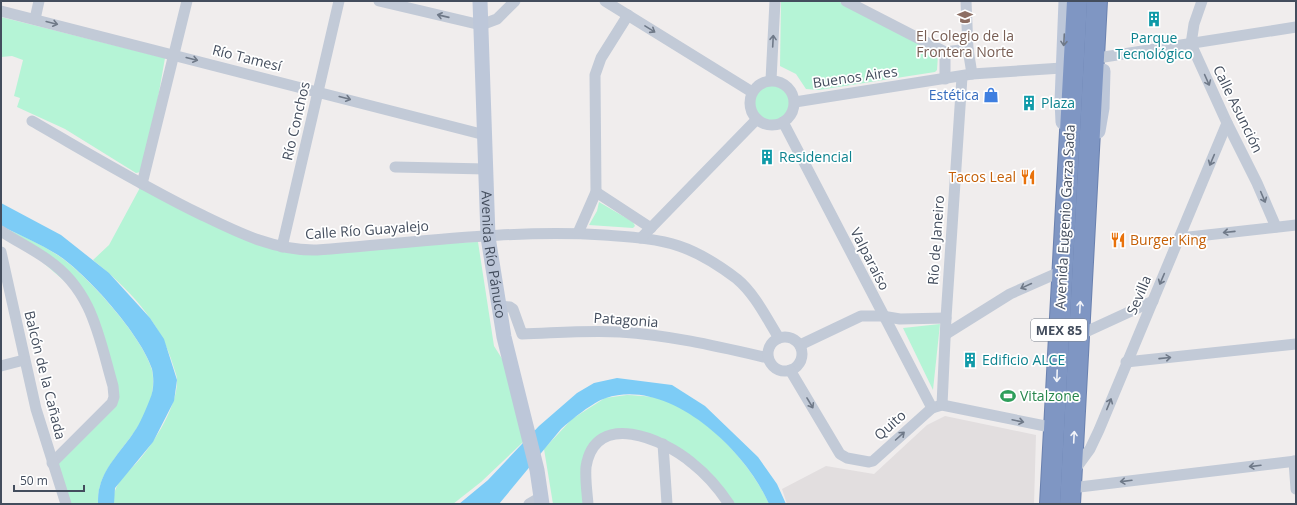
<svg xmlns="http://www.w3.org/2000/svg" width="1297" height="505" viewBox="0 0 1297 505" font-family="'Open Sans',sans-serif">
<rect width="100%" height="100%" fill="#f0eded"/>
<path fill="#e2dedf" d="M 945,416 L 1036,435 L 1034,504 L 787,504 L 782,489 L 826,466 L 874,474 L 927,425 Z"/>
<g fill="#b5f4d6">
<path d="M 781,1 L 838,1 L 933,50 L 938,55 L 937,70 L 935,72 L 819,90 L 806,89 L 796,74 L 780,66 Z"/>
<path d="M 1,17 L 165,58 L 155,115 L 141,172 L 136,173 L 65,129 L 17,107 L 20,98 L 14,96 L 23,60 L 12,56 L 1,57 Z"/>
<circle cx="772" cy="103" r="22"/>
<path d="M 142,184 L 282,247 L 478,242 L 494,346 L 506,365 L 523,442 L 481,482 L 453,504 L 114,504 C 111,484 129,472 140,459 C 156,440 178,404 177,380 C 177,375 174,369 173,365 C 161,322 127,287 93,260 L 109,245 Z"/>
<path d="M 599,202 L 633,222 L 635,226 L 633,228 L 589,225 L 597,211 Z"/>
<path d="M 2,227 C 21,235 41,244 59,256 C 87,275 143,337 152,370 C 154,379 153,391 151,400 C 143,431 108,457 100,486 C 98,492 98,498 98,504 L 66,504 L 52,463 L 114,397 L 84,298 Z"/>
<path d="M 940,324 L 933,390 L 903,328 Z"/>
<path d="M 627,395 C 641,396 657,396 670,402 C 709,419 752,465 769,504 L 729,504 L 671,449 L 618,433 L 592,451 L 588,504 L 553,504 L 544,449 L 572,419 L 605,398 Z"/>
</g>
<g fill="#7dccf6">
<path d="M 1,203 L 61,235 L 109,273 L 150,318 L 164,339 L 177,380 L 174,401 L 153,442 L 115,488 L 114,504 L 98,504 C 98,498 98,491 100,486 C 105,466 123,449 134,432 C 140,424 146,409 150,399 C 154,391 154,378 152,369 C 142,336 87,274 58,255 C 40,244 20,235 1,226 Z"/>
<path d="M 617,378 L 672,385 L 705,406 L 758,457 L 777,484 L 786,504 L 769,504 C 746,450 669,377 606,398 C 593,402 571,420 561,429 L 499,504 L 459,504 L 488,480 L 539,426 L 577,393 L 594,383 Z"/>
</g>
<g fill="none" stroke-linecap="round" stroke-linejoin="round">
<defs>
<g id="highway">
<path d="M 1050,504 L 1077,1"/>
<path d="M 1070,504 L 1097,1"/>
</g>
</defs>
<use href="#highway" stroke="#6a81af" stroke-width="22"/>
<g stroke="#c2cad7" stroke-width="11">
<path d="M 379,1 L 481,25 L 497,19 L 515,1"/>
<path d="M 605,1 L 752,92"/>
<path d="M 846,1 L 945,52 L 945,79"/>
<path d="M 966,1 L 968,49 L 972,74"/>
<path d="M 1202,1 L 1194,24 L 1191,44 L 1227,123 L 1257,183 L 1276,227"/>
<path d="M 1,11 L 485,135"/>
<path d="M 35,19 L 39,1"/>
<path d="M 945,52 L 968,49"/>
<path d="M 1104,57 L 1296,27"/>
<path d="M 771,80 L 775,1"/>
<circle cx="772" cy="103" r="22"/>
<path d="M 795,102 L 972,74 L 1062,68"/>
<path d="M 32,121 C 88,153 144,187 202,215 C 239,233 275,251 317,250 C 412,243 509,229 604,235 C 629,237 655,238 679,246 C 700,253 720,266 737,279 C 755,294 767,319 779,338"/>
<path d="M 783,122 L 932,408"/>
<path d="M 395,167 L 486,169"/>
<path d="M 142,184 L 187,1"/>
<path d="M 596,192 L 651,228"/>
<path d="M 1,231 C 16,241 33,249 48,260 C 93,291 99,338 113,386 L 114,397 L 112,403 L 52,463"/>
<path d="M 578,233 L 596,192 L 595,75 L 601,58 L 628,15"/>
<path d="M 641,238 L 757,119"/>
<path d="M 1180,238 L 1296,225"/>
<path d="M 282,247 L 339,1"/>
<path d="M 1,252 L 36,409 L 66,504"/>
<path d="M 499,306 L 510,307 L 513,309 L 522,334 C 555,333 588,330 620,332 C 670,335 720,347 768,358"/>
<path d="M 946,334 L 1010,294 L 1062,271"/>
<path d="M 1079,335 L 1153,301"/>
<circle cx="785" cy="354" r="17"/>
<path d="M 800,345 L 861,316 L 882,316 L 900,319 L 946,318"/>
<path d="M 1126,362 L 1296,344"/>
<path d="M 1,366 L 24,360"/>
<path d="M 790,370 L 840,454 L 847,458 L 869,462 L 873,461 L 932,408 L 942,405 L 1055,428"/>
<path d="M 942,405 L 946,318 L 962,77"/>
<path d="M 663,444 L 667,504"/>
<path d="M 1294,461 L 1296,489"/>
<path d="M 1074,471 L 1090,449 L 1099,430 L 1227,123"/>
<path d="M 1071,488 L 1296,461"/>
<path d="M 529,504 L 541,497"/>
<path d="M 588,504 C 587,492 585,479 586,467 C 595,409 664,439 692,463 C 706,474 719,489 729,504"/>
</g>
<g stroke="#bdc7d9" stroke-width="15">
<path id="s1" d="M 480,1 L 488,237 L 504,337 L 537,470 L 542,504"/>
<path d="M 1063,122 L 1062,101 L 1066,1"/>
<path d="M 1098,131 L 1102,108 L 1103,71"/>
</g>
<use href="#highway" stroke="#7f96c3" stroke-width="20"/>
</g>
<defs><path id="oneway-shaft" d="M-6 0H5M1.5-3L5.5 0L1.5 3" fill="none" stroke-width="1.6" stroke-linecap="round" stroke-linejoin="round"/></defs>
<g stroke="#6f7988">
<use href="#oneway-shaft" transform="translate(443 16) rotate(-167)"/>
<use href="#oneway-shaft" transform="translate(52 23) rotate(14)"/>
<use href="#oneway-shaft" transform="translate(650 29) rotate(32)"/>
<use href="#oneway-shaft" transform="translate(773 41) rotate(-87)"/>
<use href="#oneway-shaft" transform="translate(192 59) rotate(14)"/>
<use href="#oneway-shaft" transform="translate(1207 80) rotate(66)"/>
<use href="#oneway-shaft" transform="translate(345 98) rotate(15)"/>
<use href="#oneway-shaft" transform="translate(1212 160) rotate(113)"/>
<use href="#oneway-shaft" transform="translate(1263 197) rotate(67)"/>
<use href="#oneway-shaft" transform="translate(1229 232) rotate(174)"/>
<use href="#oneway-shaft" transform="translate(1162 279) rotate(113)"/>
<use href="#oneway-shaft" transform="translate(1026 286) rotate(155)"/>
<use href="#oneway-shaft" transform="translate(1165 358) rotate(-6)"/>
<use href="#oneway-shaft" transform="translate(810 403) rotate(59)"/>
<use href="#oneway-shaft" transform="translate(1109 404) rotate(-68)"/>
<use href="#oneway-shaft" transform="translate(1018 421) rotate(12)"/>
<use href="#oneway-shaft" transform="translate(900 436) rotate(-42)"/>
<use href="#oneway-shaft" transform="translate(1255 466) rotate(173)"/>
<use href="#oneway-shaft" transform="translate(1126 481) rotate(173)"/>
</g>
<use stroke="#6e7888" href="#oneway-shaft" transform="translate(1064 40) rotate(93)"/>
<g stroke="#f2f4f9">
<use href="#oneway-shaft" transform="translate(1080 307) rotate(-87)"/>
<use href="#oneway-shaft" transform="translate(1057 376) rotate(92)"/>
<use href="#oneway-shaft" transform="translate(1074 437) rotate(-87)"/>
</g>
<defs>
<symbol id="school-bare" viewBox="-9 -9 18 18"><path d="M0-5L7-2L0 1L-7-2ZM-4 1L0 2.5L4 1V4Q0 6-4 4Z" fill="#8d6e63" stroke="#fff" stroke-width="2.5" paint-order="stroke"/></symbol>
<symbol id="building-bare" viewBox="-9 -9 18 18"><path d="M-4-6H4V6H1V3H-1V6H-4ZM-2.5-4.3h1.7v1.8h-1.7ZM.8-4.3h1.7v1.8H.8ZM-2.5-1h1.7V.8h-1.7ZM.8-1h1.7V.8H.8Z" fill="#0f9aa8" stroke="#fff" stroke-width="2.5" paint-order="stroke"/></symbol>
<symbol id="shop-bare" viewBox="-9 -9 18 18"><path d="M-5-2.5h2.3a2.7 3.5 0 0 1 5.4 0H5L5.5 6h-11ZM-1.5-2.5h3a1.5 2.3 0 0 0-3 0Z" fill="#3f7fe0" stroke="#fff" stroke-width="2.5" paint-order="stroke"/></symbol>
<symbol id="restaurant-bare" viewBox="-9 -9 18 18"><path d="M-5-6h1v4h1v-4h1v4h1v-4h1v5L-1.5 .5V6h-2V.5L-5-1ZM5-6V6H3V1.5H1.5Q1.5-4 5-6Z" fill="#e8710a" stroke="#fff" stroke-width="2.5" paint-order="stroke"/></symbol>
<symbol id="stadium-bare" viewBox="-9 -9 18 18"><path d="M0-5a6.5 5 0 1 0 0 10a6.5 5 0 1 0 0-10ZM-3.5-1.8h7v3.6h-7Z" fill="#2e9e5b" stroke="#fff" stroke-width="2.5" paint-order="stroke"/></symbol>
</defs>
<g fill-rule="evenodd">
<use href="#school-bare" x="954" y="6" width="22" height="22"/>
<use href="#building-bare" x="1143" y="8" width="22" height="22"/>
<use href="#shop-bare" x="980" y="84" width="22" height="22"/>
<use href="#building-bare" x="1018" y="92" width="22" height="22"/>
<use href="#building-bare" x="756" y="146" width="22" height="22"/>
<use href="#restaurant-bare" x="1017" y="166" width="22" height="22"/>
<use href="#restaurant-bare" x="1107" y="229" width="22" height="22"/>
<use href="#building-bare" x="959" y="349" width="22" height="22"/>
<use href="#stadium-bare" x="997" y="385" width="22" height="22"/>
</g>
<g text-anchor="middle" stroke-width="3.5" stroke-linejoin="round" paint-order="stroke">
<rect fill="#fff" stroke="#7b828e" stroke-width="1" x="1031" y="319" width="56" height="22" rx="3"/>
<g font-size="13" font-weight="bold" fill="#434d5d">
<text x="1059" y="335">MEX 85</text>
</g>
<g font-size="14" fill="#785e54" stroke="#fff">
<text x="965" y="41">El Colegio de la<tspan x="965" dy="16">Frontera Norte</tspan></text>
</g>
<g font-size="14" fill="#0d838f" stroke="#fff" text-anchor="start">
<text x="1154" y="43" text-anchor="middle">Parque<tspan x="1154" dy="16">Tecnológico</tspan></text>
<text x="1041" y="108">Plaza</text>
<text x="779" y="162">Residencial</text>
<text x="982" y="365">Edificio ALCE</text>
</g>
<g font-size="14" fill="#434d5d" stroke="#fff">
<text transform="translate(247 58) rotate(14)" y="5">Río Tamesí</text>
<text transform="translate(855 77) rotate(-8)" y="5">Buenos Aires</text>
<text transform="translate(1238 109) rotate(64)" y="5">Calle Asunción</text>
<text transform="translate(296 121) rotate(-77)" y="5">Río Conchos</text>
<text transform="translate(1065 217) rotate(-87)" y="5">Avenida Eugenio Garza Sada</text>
<text transform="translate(367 230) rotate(-4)" y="5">Calle Río Guayalejo</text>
<text transform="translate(936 240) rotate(-86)" y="5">Río de Janeiro</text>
<text dy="5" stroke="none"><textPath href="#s1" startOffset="254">Avenida Río Pánuco</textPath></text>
<text transform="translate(870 259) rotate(63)" y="5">Valparaíso</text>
<text transform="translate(1139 295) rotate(-67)" y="5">Sevilla</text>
<text transform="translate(626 320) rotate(4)" y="5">Patagonia</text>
<text transform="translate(45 375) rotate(76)" y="5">Balcón de la Cañada</text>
<text transform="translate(890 425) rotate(-42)" y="5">Quito</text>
</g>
<g font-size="14" fill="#366cbe" stroke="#fff" text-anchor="end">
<text x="979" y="100">Estética</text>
</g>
<g font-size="14" fill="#c56008" stroke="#fff" text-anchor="end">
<text x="1016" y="182">Tacos Leal</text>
<text x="1130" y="245" text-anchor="start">Burger King</text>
</g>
<g font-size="14" fill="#27864d" stroke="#fff" text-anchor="start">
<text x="1020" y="401">Vitalzone</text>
</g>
</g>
<rect width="1297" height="505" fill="none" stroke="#434d5d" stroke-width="4"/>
<path d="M14 485v6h70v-6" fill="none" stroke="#434d5d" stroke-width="2"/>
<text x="20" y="485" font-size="12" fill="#434d5d" stroke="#ffffff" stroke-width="3" paint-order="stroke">50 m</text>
</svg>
